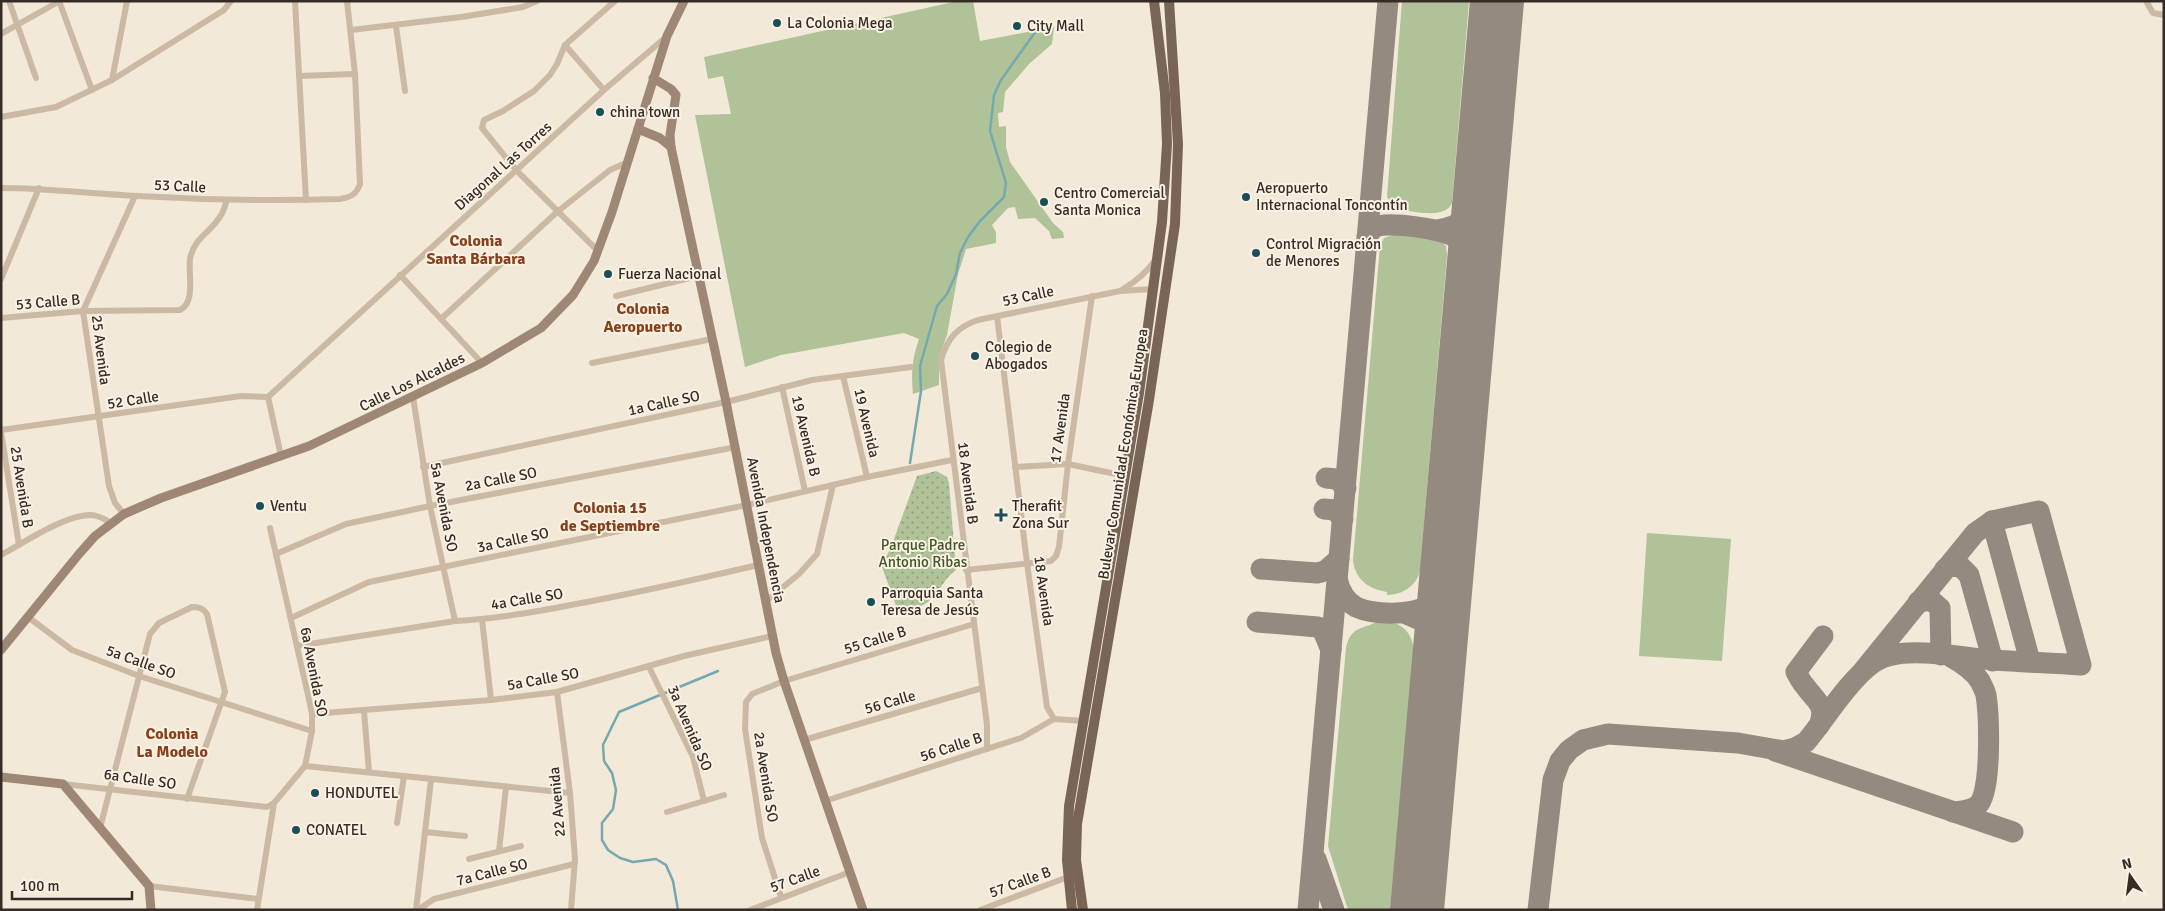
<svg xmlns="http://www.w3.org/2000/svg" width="2165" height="911" viewBox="0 0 2165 911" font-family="Signika,sans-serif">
<defs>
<pattern id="park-dots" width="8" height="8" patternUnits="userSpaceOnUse" patternTransform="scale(1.25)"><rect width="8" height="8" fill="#afc298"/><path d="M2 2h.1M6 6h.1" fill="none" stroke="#8f9e7c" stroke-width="1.8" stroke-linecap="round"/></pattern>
</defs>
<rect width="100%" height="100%" fill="#f2e9d8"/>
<g fill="#afc298">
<path d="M 958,1 L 973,1 L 980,41 L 1054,27 L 1052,44 L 1029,64 L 1005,92 L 1003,112 L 998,113 L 999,127 L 1006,126 L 1006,147 L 1010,162 L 1053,223 L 1063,232 L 1064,238 L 1052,239 L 1049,231 L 1035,218 L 1018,219 L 1015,207 L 1008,208 L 992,225 L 996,232 L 996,243 L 966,249 L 958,274 L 947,335 L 939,357 L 939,385 L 913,394 C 911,371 912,360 919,339 L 904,333 L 781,355 L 745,367 L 695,115 L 731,114 L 723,76 L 708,79 L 704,57 Z"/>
<path d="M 1402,1 L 1469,1 L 1452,203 C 1444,220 1413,211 1397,209 L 1387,197 Z"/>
<path d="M 1401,232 L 1439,238 L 1446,246 L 1447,256 L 1420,570 C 1417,586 1402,595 1387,595 L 1387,592 C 1368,589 1355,579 1353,560 L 1380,246 L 1384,238 L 1393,235 L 1401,235 Z"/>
<path d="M 1647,533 L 1731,539 L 1722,661 L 1639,656 Z"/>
<path d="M 1380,620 C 1399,621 1412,630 1414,650 L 1390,910 L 1348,910 L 1328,846 L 1346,648 C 1351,624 1365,630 1380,620 Z"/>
</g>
<path fill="url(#park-dots)" d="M 936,471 L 947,477 L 949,483 L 956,570 C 944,578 940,592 928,602 C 921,608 908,610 899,614 L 882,567 L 894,539 L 917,476 Z"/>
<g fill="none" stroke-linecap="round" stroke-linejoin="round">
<g stroke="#76a8b1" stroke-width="2.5">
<path d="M 910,463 L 921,391 L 920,366 L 937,306 L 947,294 L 956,274 L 960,253 L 968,237 L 980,221 L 1004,197 L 1006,183 L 990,131 L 994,95 L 1001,80 L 1036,31"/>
<path d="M 678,910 L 673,881 L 666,865 L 656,859 L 633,862 L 620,858 L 608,850 L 602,840 L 602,823 L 613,809 L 616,790 L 612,773 L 604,761 L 603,745 L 619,712 L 718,671"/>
</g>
<g stroke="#948a7f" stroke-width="21">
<path d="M 1437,230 C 1468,225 1473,212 1481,184"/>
<path d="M 1367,236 C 1370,233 1372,229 1375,227 C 1388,221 1445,229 1456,238 C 1467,247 1470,260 1474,272"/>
<path d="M 1326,478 L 1337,479 L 1346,488"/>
<path d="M 1324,509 L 1335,510 L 1343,519"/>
<path d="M 1992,521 L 2030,661"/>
<path d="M 1261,569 L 1317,573 L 1325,571 L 1339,559"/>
<path d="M 1945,569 L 1949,566 L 1961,567 L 1969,575 L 1993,661"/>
<path d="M 1337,579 C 1340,591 1345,601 1356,607 C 1373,615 1413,616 1429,605 C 1437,598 1442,589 1447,579"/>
<path d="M 1918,602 L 1931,600 L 1940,608 L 1941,655"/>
<path d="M 1404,613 L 1422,621 L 1441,646"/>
<path d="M 1257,622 L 1318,627 L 1323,631 L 1331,650"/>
<path d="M 1951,657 C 1962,663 1973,670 1980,681 C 1982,685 1985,691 1986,695 C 1989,714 1992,793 1978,805 C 1971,811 1962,811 1953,812"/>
<path d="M 1819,726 C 1827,704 1816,702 1805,686 C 1801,682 1799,677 1796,672 L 1823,636"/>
<path d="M 1775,751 L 2013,832"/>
<path d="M 1316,859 L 1334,910"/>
<path d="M 1308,910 L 1388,1"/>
<path d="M 1538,910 L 1553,780 L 1560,761 L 1569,750 L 1583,740 L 1608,734 L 1738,743 L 1784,751 L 1795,748 L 1806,742 C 1825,719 1849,680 1873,663 C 1901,643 1959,658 1993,660 C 2022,662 2051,663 2081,665 L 2039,511 L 1992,521 L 1975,533 L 1862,672"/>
</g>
<path stroke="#948a7f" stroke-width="54" d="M 1417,910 L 1497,1"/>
<g stroke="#cbb9a4" stroke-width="6">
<path d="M 9,1 L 36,78"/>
<path d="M 59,1 L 92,90"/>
<path d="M 295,1 L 306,200"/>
<path d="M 2146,1 L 2153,13 L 2164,15"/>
<path d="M 396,26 L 405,91"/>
<path d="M 351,30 L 461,17 L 523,7 L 537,1"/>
<path d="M 1,34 L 60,1"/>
<path d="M 565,45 L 604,90"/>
<path d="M 299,76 L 355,74"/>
<path d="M 112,80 L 224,10 L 231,1"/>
<path d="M 1,117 L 56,107 L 112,80 L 127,1"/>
<path d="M 1,188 C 47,188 92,194 138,196 C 206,200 272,201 340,199 C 351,197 356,195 360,184 L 355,74 L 347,1"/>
<path d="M 598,251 L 517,171 L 482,128 L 484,120 L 503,111 L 534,91 L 550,75 L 557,64 L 565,45 L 615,1"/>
<path d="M 400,275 L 482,363"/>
<path d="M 1,279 L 39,188"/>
<path d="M 1123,289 C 1137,281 1147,272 1156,259"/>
<path d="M 616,296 L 698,276"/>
<path d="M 997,316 L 1027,563 L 1047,707 L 1054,719"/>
<path d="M 1,318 L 83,311 L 180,310 C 196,302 188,275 190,259 C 194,237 212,232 221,215 C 224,211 225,205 227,200"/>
<path d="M 442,318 L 557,212 L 610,170 L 628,162"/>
<path d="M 592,363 L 712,339"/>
<path d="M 843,376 L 867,477"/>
<path d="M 782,387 L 805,491"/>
<path d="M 268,397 L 604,90 L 666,37"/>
<path d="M 268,397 L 281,456"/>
<path d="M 413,397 L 430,506 L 455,621"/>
<path d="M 1,430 L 241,396 L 268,397"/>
<path d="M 1,432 L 19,545"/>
<path d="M 423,467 L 726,402 L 812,380 L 911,367"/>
<path d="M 1015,467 L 1068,464 L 1125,476"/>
<path d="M 124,514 L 115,503 L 109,486 L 83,311 L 135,196"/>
<path d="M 276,554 L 346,524 L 430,506 L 736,447"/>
<path d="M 1,555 C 23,543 65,515 90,515 C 98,515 105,519 111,523"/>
<path d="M 966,570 L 1051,561 L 1056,556 L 1059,547 L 1068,464 L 1092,296"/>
<path d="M 765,602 L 799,574 L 817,554 L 833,485"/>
<path d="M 28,617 L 72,650 L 139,676 L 312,731"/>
<path d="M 291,618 L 369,582 L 747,505 L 867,477 L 952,460"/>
<path d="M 482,619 L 491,700"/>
<path d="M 297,646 L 455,621 C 496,619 536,612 576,604 C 637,593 698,579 758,565"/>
<path d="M 649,667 L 693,757 L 704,801"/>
<path d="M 557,692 L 570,793 L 575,859 L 571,910"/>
<path d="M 364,711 L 369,772"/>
<path d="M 312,714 L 491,700 L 557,692 L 684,656 L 772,636"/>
<path d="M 804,740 L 982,688"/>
<path d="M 987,749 L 987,725 L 941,360 C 947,339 957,327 978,320 L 1120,291 L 1153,289"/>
<path d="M 305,766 L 570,793"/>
<path d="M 63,784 L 267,807 L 274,803"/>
<path d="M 825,801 L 1021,738 L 1054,719 L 1084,721"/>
<path d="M 667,812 L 724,795"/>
<path d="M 397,823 L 404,776"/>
<path d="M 100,828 L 150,634 L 159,623 L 192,607 C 199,607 203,608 207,614 L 225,692 L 187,799"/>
<path d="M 425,832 L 465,836"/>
<path d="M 499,851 L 506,787"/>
<path d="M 469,859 L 521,846"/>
<path d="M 149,886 L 258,899"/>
<path d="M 781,897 L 762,838 L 745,729 L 746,702 L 752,694 L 784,681 L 974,624"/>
<path d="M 257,910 L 274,803 L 305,766 L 312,731 L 312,714 L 308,695 L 270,528"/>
<path d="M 416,910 L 431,780"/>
<path d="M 418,910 L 434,899 L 574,864"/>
<path d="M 750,910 L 850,872"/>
<path d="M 980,910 L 1068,877"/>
</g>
<g stroke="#9e8875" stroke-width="9">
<path d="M 653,78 L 671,89 L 676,95 L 670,135 L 671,147 L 726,402 L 776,653 L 784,681 L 863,910"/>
<path d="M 638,129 L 660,138 L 671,147"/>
<path d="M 1,650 L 79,554 L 95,536 L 124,514 L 161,498 L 309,446 L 482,363 L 541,328 L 573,295 L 594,261 L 612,212 L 667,36 L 684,1"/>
<path d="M 1,777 L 63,784 L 149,886 L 151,910"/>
</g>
<g stroke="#786556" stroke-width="10">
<path d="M 1072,910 L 1067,860 L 1069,806 L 1139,393 L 1162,222 L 1167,144 L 1165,93 L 1154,1"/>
<path d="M 1083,910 L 1076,860 L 1077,824 L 1149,400 L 1175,224 L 1178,144 L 1169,1"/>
</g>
</g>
<g fill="#1a4e59" stroke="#faf2e4" stroke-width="2">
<circle cx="777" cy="23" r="5"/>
<circle cx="1017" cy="26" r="5"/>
<circle cx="600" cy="112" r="5"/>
<circle cx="1246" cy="197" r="5"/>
<circle cx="1044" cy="202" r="5"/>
<circle cx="1256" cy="253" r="5"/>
<circle cx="608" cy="274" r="5"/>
<circle cx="975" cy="356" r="5"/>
<circle cx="260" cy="506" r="5"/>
<path d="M998.5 507.5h5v5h5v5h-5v5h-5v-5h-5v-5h5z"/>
<circle cx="871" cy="602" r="5"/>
<circle cx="315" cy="793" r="5"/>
<circle cx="296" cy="830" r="5"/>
</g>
<g text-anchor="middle" stroke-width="4" stroke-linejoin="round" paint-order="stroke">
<g font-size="15" fill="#362c26" stroke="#faf2e4" text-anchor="start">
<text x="787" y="28">La Colonia Mega</text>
<text x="1027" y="31">City Mall</text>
<text x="610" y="117">china town</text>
<text x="1256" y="193">Aeropuerto<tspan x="1256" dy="17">Internacional Toncontín</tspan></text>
<text x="1054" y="198">Centro Comercial<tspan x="1054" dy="17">Santa Monica</tspan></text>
<text x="1266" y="249">Control Migración<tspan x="1266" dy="17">de Menores</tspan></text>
<text x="618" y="279">Fuerza Nacional</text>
<text x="985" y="352">Colegio de<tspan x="985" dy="17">Abogados</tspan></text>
<text x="270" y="511">Ventu</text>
<text x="1012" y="511">Therafit<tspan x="1012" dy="17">Zona Sur</tspan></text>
<text x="881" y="598">Parroquia Santa<tspan x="881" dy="17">Teresa de Jesús</tspan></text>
<text x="325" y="798">HONDUTEL</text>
<text x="306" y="835">CONATEL</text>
</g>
<g font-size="15" fill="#362c26" stroke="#faf2e4">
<text transform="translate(503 166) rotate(-42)" y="5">Diagonal Las Torres</text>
<text transform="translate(180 186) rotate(3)" y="5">53 Calle</text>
<text transform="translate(1028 296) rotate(-12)" y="5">53 Calle</text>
<text transform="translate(48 302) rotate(-5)" y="5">53 Calle B</text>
<text transform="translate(101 350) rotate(83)" y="5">25 Avenida</text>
<text transform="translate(412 382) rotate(-26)" y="5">Calle Los Alcaldes</text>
<text transform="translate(133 400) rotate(-9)" y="5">52 Calle</text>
<text transform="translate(664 403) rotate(-12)" y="5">1a Calle SO</text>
<text transform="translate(867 423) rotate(77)" y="5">19 Avenida</text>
<text transform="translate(1060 428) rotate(-82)" y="5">17 Avenida</text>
<text transform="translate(806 436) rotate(77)" y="5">19 Avenida B</text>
<text transform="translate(1123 454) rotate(-81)" y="5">Bulevar Comunidad Económica Europea</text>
<text transform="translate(501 479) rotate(-11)" y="5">2a Calle SO</text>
<text transform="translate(968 483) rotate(83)" y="5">18 Avenida B</text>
<text transform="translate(22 487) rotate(81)" y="5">25 Avenida B</text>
<text transform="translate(444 507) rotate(79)" y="5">5a Avenida SO</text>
<text transform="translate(766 530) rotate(79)" y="5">Avenida Independencia</text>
<text transform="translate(513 540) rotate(-12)" y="5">3a Calle SO</text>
<text transform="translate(1044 591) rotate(82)" y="5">18 Avenida</text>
<text transform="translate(527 599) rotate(-9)" y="5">4a Calle SO</text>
<text transform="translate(875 640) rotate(-17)" y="5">55 Calle B</text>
<text transform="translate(141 662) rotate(20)" y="5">5a Calle SO</text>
<text transform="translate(314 672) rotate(79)" y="5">6a Avenida SO</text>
<text transform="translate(543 679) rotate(-10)" y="5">5a Calle SO</text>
<text transform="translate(890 702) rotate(-16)" y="5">56 Calle</text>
<text transform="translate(690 728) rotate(67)" y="5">3a Avenida SO</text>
<text transform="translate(951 747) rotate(-18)" y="5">56 Calle B</text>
<text transform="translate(766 777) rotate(81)" y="5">2a Avenida SO</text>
<text transform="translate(140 779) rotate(8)" y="5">6a Calle SO</text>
<text transform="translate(557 802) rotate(-95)" y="5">22 Avenida</text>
<text transform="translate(492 872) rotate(-14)" y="5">7a Calle SO</text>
<text transform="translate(795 879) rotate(-20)" y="5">57 Calle</text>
<text transform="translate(1020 882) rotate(-20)" y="5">57 Calle B</text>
</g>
<g font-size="15" fill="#405528" stroke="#faf2e4">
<text x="923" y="550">Parque Padre<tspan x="923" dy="17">Antonio Ribas</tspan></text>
</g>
<g font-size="16" font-weight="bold" fill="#88401b" stroke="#faf2e4">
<text x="476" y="246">Colonia<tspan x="476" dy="18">Santa Bárbara</tspan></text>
<text x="643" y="314">Colonia<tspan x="643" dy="18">Aeropuerto</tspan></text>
<text x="610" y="513">Colonia 15<tspan x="610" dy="18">de Septiembre</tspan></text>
<text x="172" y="739">Colonia<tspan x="172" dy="18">La Modelo</tspan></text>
</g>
</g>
<rect width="2165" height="911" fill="none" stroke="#362c26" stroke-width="5"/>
<g transform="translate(2130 876) rotate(346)" stroke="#faf2e4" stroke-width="4" paint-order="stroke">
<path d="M0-4L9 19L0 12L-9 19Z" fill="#362c26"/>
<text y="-8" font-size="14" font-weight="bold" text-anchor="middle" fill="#362c26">N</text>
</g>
<path d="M12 891v8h120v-8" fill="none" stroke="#362c26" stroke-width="2.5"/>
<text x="20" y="891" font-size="15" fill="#362c26" stroke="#faf2e4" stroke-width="4" paint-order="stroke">100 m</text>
</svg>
